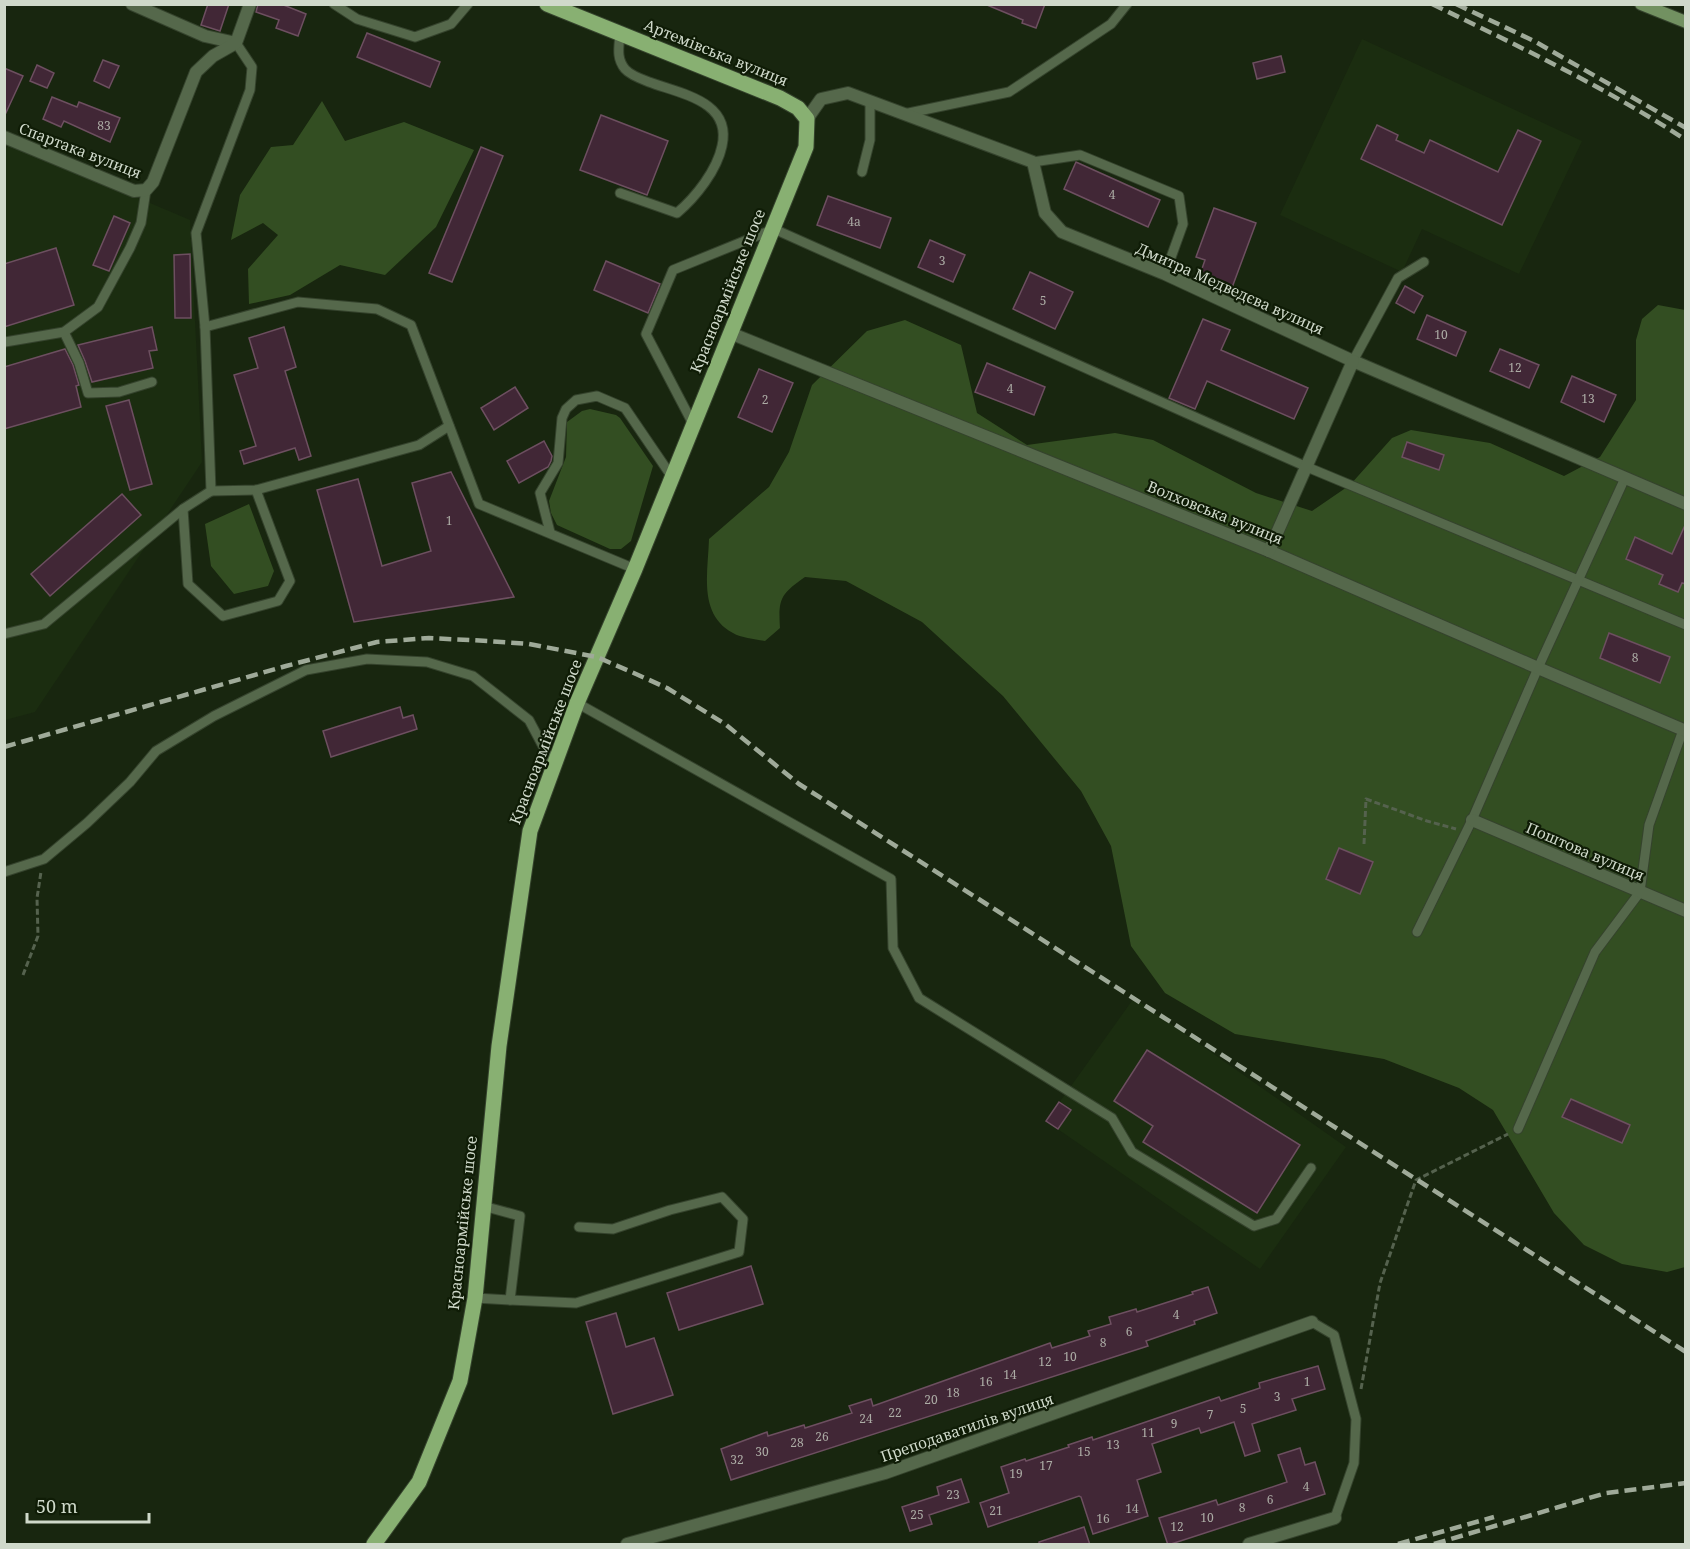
<svg xmlns="http://www.w3.org/2000/svg" width="1690" height="1549" viewBox="0 0 1690 1549" font-family="'Noto Serif',serif">
<rect width="100%" height="100%" fill="#18260f"/>
<g fill="#1b2d10">
<path d="M 1362,39 L 1582,141 L 1519,274 L 1422,229 L 1402,272 L 1280,215 Z"/>
<path d="M 9,143 L 190,220 L 202,462 L 35,712 L 5,720 L 4,154 Z"/>
<path d="M 1134,998 L 1346,1147 L 1260,1269 L 1046,1121 Z"/>
</g>
<g fill="#334e22">
<path d="M 322,101 L 345,141 L 404,122 L 474,150 L 436,227 L 385,275 L 340,265 L 290,295 L 249,304 L 248,269 L 278,235 L 263,223 L 231,240 L 240,195 L 271,147 L 293,145 Z"/>
<path d="M 1658,305 L 1685,310 L 1685,1267 L 1667,1272 L 1622,1264 L 1584,1245 L 1554,1213 L 1493,1110 L 1459,1088 L 1384,1059 L 1235,1034 L 1165,993 L 1131,946 L 1111,846 L 1081,791 L 1003,696 L 922,622 L 846,581 L 805,577 C 781,594 778,598 780,628 L 765,641 C 755,639 741,638 733,633 C 698,614 708,573 709,539 L 769,487 L 789,452 L 812,385 L 867,331 L 905,320 L 961,345 L 977,413 L 1027,445 L 1115,433 L 1153,440 L 1256,493 L 1312,511 L 1350,485 L 1392,438 L 1411,430 L 1490,443 L 1564,476 L 1600,457 L 1636,400 L 1636,340 L 1642,319 Z"/>
<path d="M 590,409 L 616,415 L 620,418 L 653,466 L 631,541 L 621,549 L 610,549 L 557,525 L 551,513 L 549,501 L 566,457 L 567,422 L 582,411 Z"/>
<path d="M 249,504 L 274,571 L 268,586 L 234,594 L 211,566 L 205,524 Z"/>
</g>
<g fill="#412736" stroke="#6d4f60" stroke-width="1.5">
<path d="M 208,4 L 229,4 L 220,31 L 201,25 Z"/>
<path d="M 258,4 L 281,4 L 306,14 L 298,36 L 276,28 L 279,20 L 256,12 Z"/>
<path d="M 1045,4 L 1036,28 L 1022,23 L 1023,20 L 987,5 Z"/>
<path d="M 367,33 L 440,62 L 430,87 L 357,57 Z"/>
<path d="M 1281,56 L 1285,72 L 1257,79 L 1253,63 Z"/>
<path d="M 103,60 L 119,66 L 109,88 L 94,81 Z"/>
<path d="M 37,65 L 54,73 L 47,88 L 30,81 Z"/>
<path d="M 4,68 L 23,76 L 4,117 Z"/>
<path d="M 52,97 L 77,107 L 79,102 L 120,118 L 110,142 L 64,121 L 61,127 L 43,119 Z"/>
<path d="M 601,115 L 668,141 L 647,195 L 580,170 Z"/>
<path d="M 1377,125 L 1398,135 L 1396,140 L 1424,153 L 1430,140 L 1498,172 L 1518,130 L 1541,141 L 1502,225 L 1361,159 Z"/>
<path d="M 481,147 L 503,156 L 452,282 L 429,273 Z"/>
<path d="M 1076,162 L 1160,200 L 1148,227 L 1064,189 Z"/>
<path d="M 828,196 L 891,218 L 880,248 L 817,225 Z"/>
<path d="M 1214,208 L 1256,223 L 1230,293 L 1198,280 L 1205,260 L 1196,257 Z"/>
<path d="M 114,216 L 130,223 L 109,271 L 93,265 Z"/>
<path d="M 930,240 L 965,255 L 953,282 L 918,267 Z"/>
<path d="M 56,248 L 74,305 L 4,327 L 4,264 Z"/>
<path d="M 190,254 L 191,318 L 175,318 L 174,255 Z"/>
<path d="M 606,261 L 660,284 L 648,313 L 594,290 Z"/>
<path d="M 1030,272 L 1073,292 L 1055,329 L 1013,309 Z"/>
<path d="M 1405,286 L 1423,296 L 1414,313 L 1396,303 Z"/>
<path d="M 1427,315 L 1466,332 L 1456,356 L 1417,339 Z"/>
<path d="M 1203,319 L 1230,330 L 1221,350 L 1308,388 L 1294,419 L 1207,381 L 1195,409 L 1169,398 Z"/>
<path d="M 152,327 L 157,350 L 149,351 L 153,368 L 92,382 L 85,361 L 78,345 Z"/>
<path d="M 284,327 L 296,367 L 285,371 L 311,456 L 299,460 L 295,448 L 244,464 L 240,451 L 256,446 L 234,375 L 258,368 L 249,338 Z"/>
<path d="M 65,349 L 73,365 L 79,385 L 76,386 L 81,407 L 4,429 L 4,367 Z"/>
<path d="M 1500,349 L 1539,365 L 1529,388 L 1490,371 Z"/>
<path d="M 987,363 L 1045,387 L 1034,415 L 975,392 Z"/>
<path d="M 759,369 L 793,383 L 772,432 L 738,417 Z"/>
<path d="M 1572,376 L 1616,395 L 1604,422 L 1561,402 Z"/>
<path d="M 515,387 L 528,408 L 494,430 L 481,408 Z"/>
<path d="M 129,400 L 152,484 L 130,490 L 106,406 Z"/>
<path d="M 544,441 L 552,456 L 551,461 L 548,467 L 519,483 L 507,461 Z"/>
<path d="M 1407,442 L 1444,455 L 1439,470 L 1402,457 Z"/>
<path d="M 451,472 L 514,597 L 354,622 L 317,490 L 358,479 L 382,566 L 431,551 L 412,483 Z"/>
<path d="M 122,494 L 141,515 L 50,596 L 31,574 Z"/>
<path d="M 1686,523 L 1686,584 L 1682,583 L 1678,592 L 1659,584 L 1663,575 L 1626,559 L 1635,537 L 1672,554 Z"/>
<path d="M 1609,633 L 1670,657 L 1660,683 L 1600,658 Z"/>
<path d="M 400,707 L 403,718 L 413,715 L 417,729 L 331,757 L 323,731 Z"/>
<path d="M 1339,848 L 1373,862 L 1360,894 L 1326,879 Z"/>
<path d="M 1147,1050 L 1300,1145 L 1257,1213 L 1143,1142 L 1153,1126 L 1114,1101 Z"/>
<path d="M 1571,1099 L 1630,1125 L 1622,1143 L 1562,1117 Z"/>
<path d="M 1059,1102 L 1071,1110 L 1058,1129 L 1046,1121 Z"/>
<path d="M 751,1266 L 763,1304 L 679,1330 L 667,1293 Z"/>
<path d="M 1208,1287 L 1217,1313 L 1194,1321 L 1195,1324 L 1146,1341 L 1148,1346 L 731,1480 L 721,1449 L 767,1432 L 768,1436 L 804,1425 L 805,1428 L 852,1413 L 849,1406 L 871,1399 L 873,1406 L 1050,1343 L 1052,1348 L 1090,1336 L 1088,1331 L 1111,1324 L 1109,1317 L 1136,1309 L 1137,1312 L 1193,1294 L 1192,1292 Z"/>
<path d="M 616,1313 L 626,1347 L 654,1338 L 673,1395 L 613,1414 L 586,1322 Z"/>
<path d="M 1318,1366 L 1325,1389 L 1292,1399 L 1296,1410 L 1252,1424 L 1260,1451 L 1245,1456 L 1234,1422 L 1201,1433 L 1199,1428 L 1152,1444 L 1161,1472 L 1137,1480 L 1148,1516 L 1093,1534 L 1081,1497 L 1079,1496 L 988,1527 L 980,1503 L 1009,1493 L 1001,1467 L 1025,1459 L 1026,1461 L 1069,1447 L 1068,1445 L 1092,1437 L 1093,1440 L 1219,1397 L 1221,1401 L 1260,1388 L 1259,1383 Z"/>
<path d="M 1300,1448 L 1305,1465 L 1315,1462 L 1325,1494 L 1168,1545 L 1159,1518 L 1216,1500 L 1218,1505 L 1287,1482 L 1278,1455 Z"/>
<path d="M 961,1479 L 969,1502 L 929,1515 L 932,1524 L 910,1531 L 902,1507 L 939,1495 L 937,1487 Z"/>
<path d="M 1084,1527 L 1090,1545 L 1039,1545 L 1039,1542 Z"/>
</g>
<g fill="none" stroke-linecap="round" stroke-linejoin="round">
<defs>
<g id="service">
<path d="M 334,4 L 357,19 L 415,37 L 451,24 L 468,4"/>
<path d="M 620,34 C 619,47 616,58 625,69 C 630,75 641,79 649,82 C 681,94 732,101 722,146 C 717,170 696,197 677,213 L 620,193"/>
<path d="M 236,43 L 252,67 L 250,90 L 196,233 L 205,327 L 298,302 L 377,309 L 411,325 L 479,504 L 635,569"/>
<path d="M 904,114 L 1009,92 L 1111,24 L 1127,4"/>
<path d="M 1033,162 L 1080,155 L 1179,196 L 1183,224 L 1165,274"/>
<path d="M 862,172 L 870,140 L 870,101"/>
<path d="M 64,332 L 79,363 L 88,393 L 119,392 L 152,382"/>
<path d="M 5,342 L 64,332 L 98,307 L 130,248 L 141,223 L 146,190"/>
<path d="M 1353,361 L 1398,278 L 1424,262"/>
<path d="M 693,424 L 646,334 L 673,270 L 774,229 L 1307,467 L 1686,625"/>
<path d="M 211,491 L 256,490 L 419,445 L 449,426"/>
<path d="M 183,509 L 188,584 L 223,616 L 278,601 L 290,581 L 256,490"/>
<path d="M 550,532 L 540,493 L 558,463 L 562,418 L 566,409 L 576,400 L 597,396 L 625,408 L 672,477"/>
<path d="M 4,634 L 44,624 L 183,509 L 211,491 L 205,327"/>
<path d="M 577,703 L 891,879 L 893,948 L 919,998 L 1112,1118 L 1132,1152 L 1254,1226 L 1276,1219 L 1311,1168"/>
<path d="M 4,872 L 44,859 L 87,823 L 130,782 L 156,751 L 214,716 L 306,670 L 367,659 L 427,662 L 473,676 L 529,720 L 554,767"/>
<path d="M 1417,932 L 1472,820 L 1538,668 L 1625,478"/>
<path d="M 1518,1129 L 1595,952 L 1640,892 L 1649,825 L 1683,730"/>
<path d="M 475,1298 L 510,1300 L 520,1216 L 483,1206"/>
<path d="M 510,1300 L 576,1303 L 739,1252 L 743,1219 L 722,1197 L 670,1210 L 613,1229 L 579,1227"/>
<path d="M 1312,1322 L 1334,1335 L 1356,1419 L 1354,1463 L 1335,1518"/>
</g>
<g id="minor">
<path d="M 132,4 L 205,36 L 236,43"/>
<path d="M 807,119 L 821,99 L 848,93 L 1033,162 L 1045,213 L 1062,232 L 1165,274 L 1353,361 L 1686,504"/>
<path d="M 4,137 L 134,191 L 146,190 L 153,182 L 196,72 L 213,56 L 236,43 L 250,4"/>
<path d="M 730,333 L 1269,551 L 1538,668 L 1686,731"/>
<path d="M 1269,551 L 1353,361"/>
<path d="M 1472,820 L 1686,911"/>
<path d="M 627,1544 L 885,1473 L 1312,1322"/>
<path d="M 1249,1544 L 1335,1518"/>
</g>
<path id="secondary" d="M 1641,4 L 1686,22"/>
<path id="primary" d="M 374,1544 L 419,1482 L 460,1381 L 475,1298 L 499,1046 L 530,831 L 577,703 L 635,569 L 806,147 L 807,119 L 798,108 L 780,98 L 547,4"/>
</defs>
<use href="#service" stroke="#35432d" stroke-width="11"/>
<use href="#minor" stroke="#35432d" stroke-width="14"/>
<use href="#secondary" stroke="#35432d" stroke-width="14"/>
<use href="#primary" stroke="#35432d" stroke-width="17"/>
<g stroke="#55624e" stroke-width="3" stroke-dasharray="6 3" stroke-linecap="butt">
<path d="M 1364,844 L 1366,799 L 1427,821 L 1456,829"/>
<path d="M 23,975 L 38,936 L 37,898 L 41,872"/>
<path d="M 1361,1389 L 1380,1283 L 1416,1180 L 1508,1134"/>
</g>
<use href="#service" stroke="#55684b" stroke-width="9"/>
<use href="#minor" stroke="#55684b" stroke-width="12"/>
<use href="#secondary" stroke="#729161" stroke-width="12"/>
<use href="#primary" stroke="#88b072" stroke-width="15"/>
<g stroke="#9faa99" stroke-width="4.5" stroke-dasharray="12 6" stroke-linecap="butt">
<path d="M 1432,4 C 1518,46 1605,87 1686,140"/>
<path d="M 1456,4 L 1534,41 L 1686,128"/>
<path d="M 4,747 L 286,666 L 377,642 L 429,638 L 488,641 L 529,644 L 597,657 L 636,674 L 667,688 L 725,724 L 799,784 L 1686,1352"/>
<path d="M 1398,1544 L 1494,1517"/>
<path d="M 1434,1544 L 1606,1493 L 1686,1483"/>
</g>
</g>
<g text-anchor="middle" stroke-width="4.5" stroke-linejoin="round" paint-order="stroke">
<g font-size="12" fill="#acaca5">
<text x="104" y="130">83</text>
<text x="1112" y="199">4</text>
<text x="854" y="226">4а</text>
<text x="942" y="265">3</text>
<text x="1043" y="305">5</text>
<text x="1441" y="339">10</text>
<text x="1515" y="372">12</text>
<text x="1010" y="393">4</text>
<text x="1588" y="403">13</text>
<text x="765" y="404">2</text>
<text x="449" y="525">1</text>
<text x="1635" y="662">8</text>
<text x="1176" y="1319">4</text>
<text x="1129" y="1336">6</text>
<text x="1103" y="1347">8</text>
<text x="1070" y="1361">10</text>
<text x="1045" y="1366">12</text>
<text x="1010" y="1379">14</text>
<text x="986" y="1386">16</text>
<text x="1307" y="1386">1</text>
<text x="953" y="1397">18</text>
<text x="1277" y="1401">3</text>
<text x="931" y="1404">20</text>
<text x="1243" y="1413">5</text>
<text x="895" y="1417">22</text>
<text x="1210" y="1419">7</text>
<text x="866" y="1423">24</text>
<text x="1174" y="1428">9</text>
<text x="1148" y="1437">11</text>
<text x="822" y="1441">26</text>
<text x="797" y="1447">28</text>
<text x="1113" y="1449">13</text>
<text x="762" y="1456">30</text>
<text x="1084" y="1456">15</text>
<text x="737" y="1464">32</text>
<text x="1046" y="1470">17</text>
<text x="1016" y="1478">19</text>
<text x="1306" y="1491">4</text>
<text x="953" y="1499">23</text>
<text x="1270" y="1504">6</text>
<text x="1242" y="1512">8</text>
<text x="1132" y="1513">14</text>
<text x="996" y="1515">21</text>
<text x="917" y="1519">25</text>
<text x="1207" y="1522">10</text>
<text x="1103" y="1523">16</text>
<text x="1177" y="1531">12</text>
</g>
<g font-size="15" fill="#cfd9ca" stroke="#0f1c06">
<text transform="translate(716 53) rotate(22)" y="5">Артемівська вулиця</text>
<text transform="translate(80 151) rotate(21)" y="5">Спартака вулиця</text>
<text transform="translate(1230 289) rotate(24)" y="5">Дмитра Медведєва вулиця</text>
<text transform="translate(728 291) rotate(-68)" y="5">Красноармійське шосе</text>
<text transform="translate(1215 513) rotate(22)" y="5">Волховська вулиця</text>
<text transform="translate(546 742) rotate(-69)" y="5">Красноармійське шосе</text>
<text transform="translate(1585 852) rotate(23)" y="5">Поштова вулиця</text>
<text transform="translate(463 1223) rotate(-84)" y="5">Красноармійське шосе</text>
<text transform="translate(967 1428) rotate(-19)" y="5">Преподаватилів вулиця</text>
</g>
</g>
<rect width="1690" height="1549" fill="none" stroke="#cfd9ca" stroke-width="12"/>
<path d="M27 1513v9h122v-9" fill="none" stroke="#cfd9ca" stroke-width="3"/>
<text x="36" y="1513" font-size="18" fill="#cfd9ca" stroke="#0f1c06" stroke-width="4.5" paint-order="stroke">50 m</text>
</svg>
